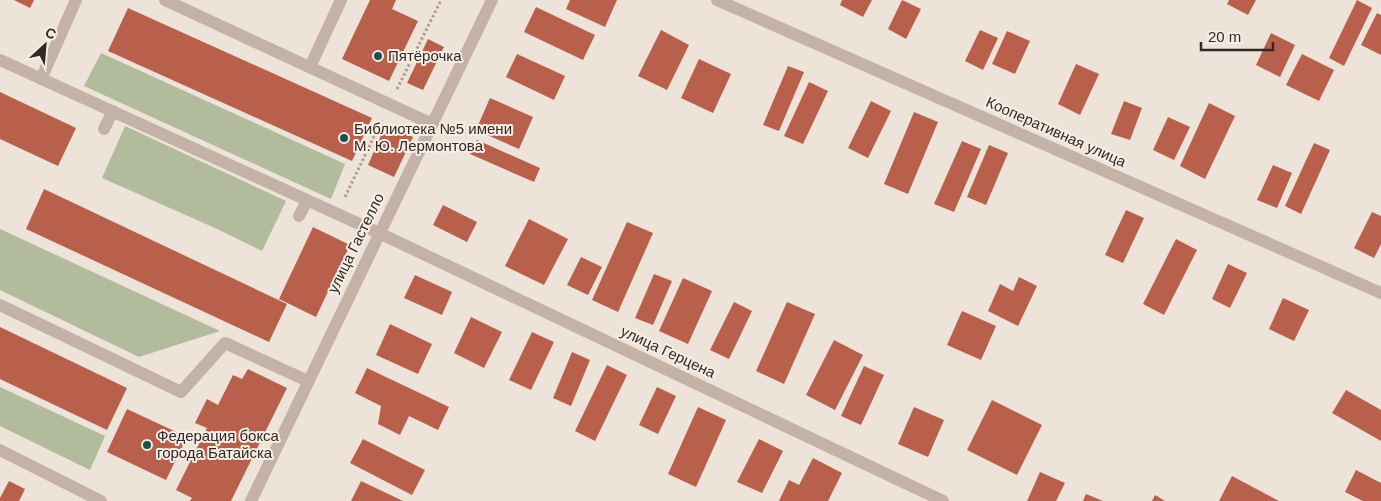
<svg xmlns="http://www.w3.org/2000/svg" width="1381" height="501" viewBox="0 0 1381 501" font-family="Helvetica,sans-serif">
<rect width="100%" height="100%" fill="#eee3d9"/>
<g fill="#b2bb9b">
<path d="M 101,53 L 345,164 L 331,199 L 84,86 Z"/>
<path d="M 125,126 L 286,201 L 262,251 L 215,228 L 102,178 Z"/>
<path d="M 0,229 L 220,331 L 139,357 L 0,290 Z"/>
<path d="M 0,387 L 105,436 L 90,470 L 0,426 Z"/>
</g>
<g fill="#b9604c">
<path d="M 14,0 L 34,0 L 30,8 Z"/>
<path d="M 370,0 L 396,0 L 392,9 L 418,21 L 389,81 L 342,59 Z"/>
<path d="M 570,0 L 617,0 L 605,27 L 566,9 Z"/>
<path d="M 842,0 L 872,0 L 863,17 L 840,5 Z"/>
<path d="M 902,0 L 921,9 L 906,39 L 888,29 Z"/>
<path d="M 1229,0 L 1256,0 L 1248,15 L 1227,4 Z"/>
<path d="M 1357,0 L 1372,8 L 1344,66 L 1329,58 Z"/>
<path d="M 536,7 L 595,35 L 583,60 L 524,32 Z"/>
<path d="M 128,8 L 372,118 L 352,161 L 108,51 Z"/>
<path d="M 1377,13 L 1381,15 L 1381,55 L 1361,45 Z"/>
<path d="M 661,30 L 689,45 L 667,90 L 638,76 Z"/>
<path d="M 980,30 L 998,38 L 983,70 L 965,61 Z"/>
<path d="M 1007,31 L 1030,41 L 1015,74 L 992,64 Z"/>
<path d="M 1271,33 L 1295,45 L 1280,77 L 1256,65 Z"/>
<path d="M 428,39 L 444,47 L 423,90 L 407,83 Z"/>
<path d="M 517,54 L 565,76 L 554,100 L 506,77 Z"/>
<path d="M 1302,54 L 1334,70 L 1319,101 L 1286,85 Z"/>
<path d="M 699,59 L 731,74 L 713,113 L 681,98 Z"/>
<path d="M 1076,64 L 1099,74 L 1080,115 L 1058,104 Z"/>
<path d="M 788,66 L 804,72 L 779,131 L 763,125 Z"/>
<path d="M 809,82 L 828,91 L 803,144 L 784,136 Z"/>
<path d="M 0,92 L 76,128 L 58,166 L 0,139 Z"/>
<path d="M 490,98 L 533,117 L 519,149 L 476,130 Z"/>
<path d="M 871,101 L 891,111 L 868,158 L 848,148 Z"/>
<path d="M 1124,101 L 1142,108 L 1130,140 L 1111,134 Z"/>
<path d="M 1209,103 L 1235,116 L 1205,179 L 1180,166 Z"/>
<path d="M 914,112 L 938,122 L 908,194 L 884,184 Z"/>
<path d="M 1168,117 L 1190,127 L 1174,160 L 1153,150 Z"/>
<path d="M 386,124 L 413,137 L 394,177 L 368,165 Z"/>
<path d="M 477,140 L 540,168 L 534,182 L 470,154 Z"/>
<path d="M 962,141 L 981,149 L 954,212 L 934,204 Z"/>
<path d="M 1314,143 L 1330,150 L 1301,214 L 1285,206 Z"/>
<path d="M 989,145 L 1008,153 L 986,205 L 967,197 Z"/>
<path d="M 1273,165 L 1292,173 L 1277,208 L 1257,200 Z"/>
<path d="M 44,189 L 287,304 L 269,342 L 26,229 Z"/>
<path d="M 443,205 L 477,222 L 467,242 L 433,225 Z"/>
<path d="M 1126,210 L 1144,218 L 1123,263 L 1105,255 Z"/>
<path d="M 1372,212 L 1381,216 L 1381,244 L 1374,258 L 1354,248 Z"/>
<path d="M 529,219 L 568,239 L 544,285 L 505,266 Z"/>
<path d="M 627,222 L 653,233 L 618,312 L 592,300 Z"/>
<path d="M 313,227 L 350,245 L 316,317 L 279,299 Z"/>
<path d="M 1176,239 L 1197,250 L 1164,315 L 1143,304 Z"/>
<path d="M 581,257 L 602,267 L 588,295 L 567,285 Z"/>
<path d="M 1228,264 L 1247,273 L 1230,308 L 1212,299 Z"/>
<path d="M 654,274 L 672,281 L 653,325 L 635,318 Z"/>
<path d="M 415,275 L 452,292 L 442,315 L 404,298 Z"/>
<path d="M 1019,277 L 1037,286 L 1018,326 L 988,311 L 1000,284 L 1013,291 Z"/>
<path d="M 683,278 L 712,291 L 688,344 L 659,331 Z"/>
<path d="M 1283,298 L 1309,310 L 1294,341 L 1269,329 Z"/>
<path d="M 734,302 L 752,311 L 729,359 L 710,350 Z"/>
<path d="M 787,302 L 815,314 L 784,384 L 756,371 Z"/>
<path d="M 962,311 L 996,326 L 981,360 L 947,345 Z"/>
<path d="M 471,317 L 502,332 L 484,368 L 454,353 Z"/>
<path d="M 390,324 L 432,344 L 418,374 L 376,355 Z"/>
<path d="M 0,327 L 127,388 L 107,430 L 0,379 Z"/>
<path d="M 532,332 L 554,342 L 531,390 L 509,380 Z"/>
<path d="M 834,340 L 863,355 L 835,410 L 806,395 Z"/>
<path d="M 572,352 L 590,360 L 571,406 L 553,398 Z"/>
<path d="M 607,365 L 627,375 L 595,441 L 575,431 Z"/>
<path d="M 864,366 L 884,375 L 861,425 L 841,416 Z"/>
<path d="M 367,368 L 449,407 L 438,430 L 409,416 L 400,435 L 378,424 L 381,406 L 355,393 Z"/>
<path d="M 248,369 L 287,388 L 231,501 L 190,501 L 192,498 L 176,490 L 207,428 L 195,423 L 207,399 L 218,405 L 233,375 L 242,379 Z"/>
<path d="M 657,387 L 676,396 L 658,434 L 639,425 Z"/>
<path d="M 1346,390 L 1381,410 L 1381,441 L 1332,413 Z"/>
<path d="M 992,400 L 1042,425 L 1017,475 L 967,450 Z"/>
<path d="M 698,407 L 726,420 L 696,487 L 668,474 Z"/>
<path d="M 914,407 L 944,420 L 928,457 L 898,444 Z"/>
<path d="M 127,409 L 187,437 L 166,480 L 107,452 Z"/>
<path d="M 363,439 L 425,470 L 412,495 L 350,463 Z"/>
<path d="M 759,439 L 783,451 L 762,493 L 737,482 Z"/>
<path d="M 813,458 L 842,473 L 828,501 L 779,501 L 789,480 L 799,485 Z"/>
<path d="M 1356,470 L 1381,483 L 1381,501 L 1363,501 L 1345,492 Z"/>
<path d="M 1040,472 L 1065,483 L 1056,501 L 1027,501 Z"/>
<path d="M 1232,476 L 1279,501 L 1219,501 Z"/>
<path d="M 9,481 L 25,489 L 19,501 L 0,501 L 0,498 Z"/>
<path d="M 361,481 L 403,501 L 351,501 Z"/>
<path d="M 1086,494 L 1103,501 L 1083,501 Z"/>
<path d="M 1155,495 L 1165,501 L 1152,501 Z"/>
</g>
<g fill="none" stroke-linecap="round" stroke-linejoin="round">
<g stroke="#b09c91" stroke-width="3" stroke-dasharray="2.5 2.5" stroke-linecap="butt">
<path d="M 397,89 L 441,0"/>
<path d="M 345,197 L 382,120"/>
</g>
<g stroke="#c4b2a6" stroke-width="12">
<path d="M 165,0 L 432,124"/>
<path d="M 717,0 L 1381,293"/>
<path d="M 0,60 L 379,233 L 943,501"/>
<path d="M 310,67 L 341,0"/>
<path d="M 41,79 L 76,0"/>
<path d="M 104,129 L 113,111"/>
<path d="M 299,216 L 307,201"/>
<path d="M 0,305 L 181,392 L 225,343 L 308,381"/>
<path d="M 0,450 L 101,501"/>
<path d="M 251,501 L 492,0"/>
</g>
</g>
<g fill="#204e4e" stroke="#f6ede4" stroke-width="2">
<circle cx="378" cy="56" r="5"/>
<circle cx="344" cy="138" r="5"/>
<circle cx="147" cy="445" r="5"/>
</g>
<g text-anchor="middle" stroke-width="4" stroke-linejoin="round" paint-order="stroke">
<g font-size="15" fill="#322926" stroke="#f6ede4" text-anchor="start">
<text x="388" y="61">Пятёрочка</text>
<text x="354" y="134">Библиотека №5 имени<tspan x="354" dy="17">М. Ю. Лермонтова</tspan></text>
<text x="157" y="441">Федерация бокса<tspan x="157" dy="17">города Батайска</tspan></text>
</g>
<g font-size="15" fill="#322926" stroke="#f6ede4">
<text transform="translate(1056 132) rotate(24)" y="5">Кооперативная улица</text>
<text transform="translate(356 243) rotate(-64)" y="5">улица Гастелло</text>
<text transform="translate(668 352) rotate(25)" y="5">улица Герцена</text>
</g>
</g>
<g transform="translate(45 45) rotate(26)" stroke="#f6ede4" stroke-width="4" paint-order="stroke">
<path d="M0-4L9 19L0 12L-9 19Z" fill="#322926"/>
<text y="-8" font-size="14" font-weight="bold" text-anchor="middle" fill="#322926">С</text>
</g>
<path d="M1201 42v8h72v-8" fill="none" stroke="#322926" stroke-width="2.5"/>
<text x="1208" y="42" font-size="15" fill="#322926" stroke="#f6ede4" stroke-width="4" paint-order="stroke">20 m</text>
</svg>
